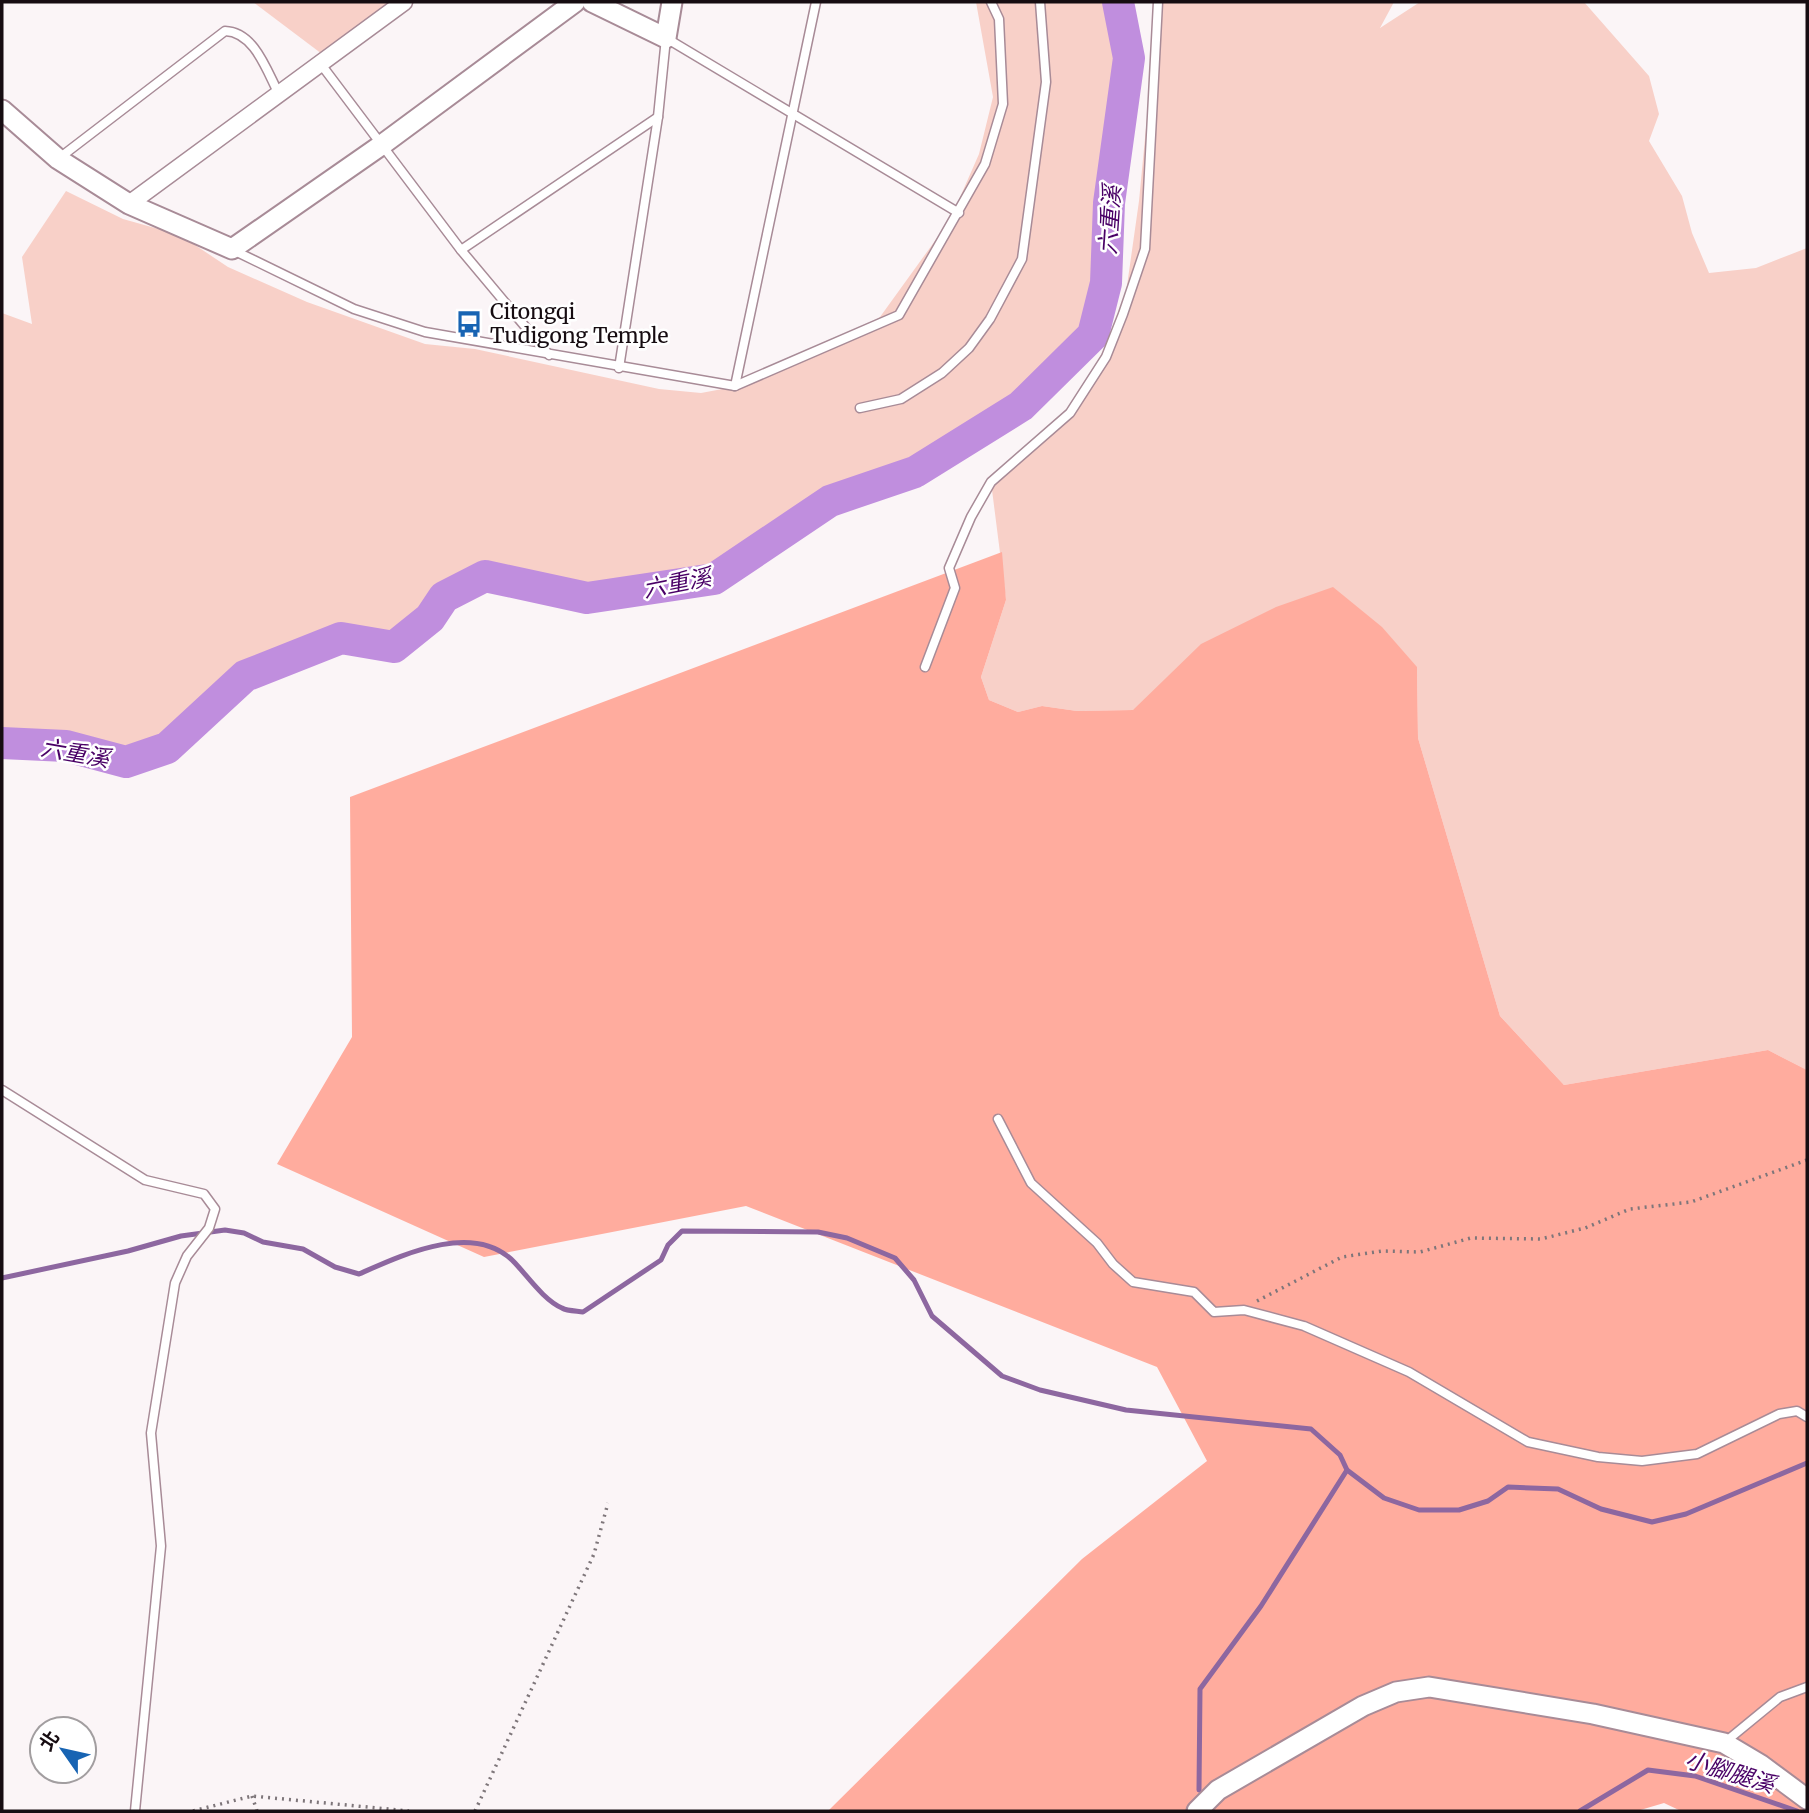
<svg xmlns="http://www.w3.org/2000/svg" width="1809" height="1813" viewBox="0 0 1809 1813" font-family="Merriweather,'Noto Sans TC',serif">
<rect width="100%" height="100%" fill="#fbf5f7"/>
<g fill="#f8d0c8">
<path d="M 253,2 L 393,2 L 322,54 Z"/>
<path d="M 976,2 L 1118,2 L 1129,58 L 1109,203 L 1106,283 L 1093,335 L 1021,406 L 915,472 L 830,501 L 714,579 L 587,598 L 485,576 L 444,597 L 430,618 L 394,647 L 341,638 L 245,676 L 167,748 L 126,762 L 66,746 L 2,743 L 2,313 L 32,324 L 22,257 L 66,191 L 123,219 L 180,235 L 228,267 L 307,302 L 425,344 L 475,349 L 659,389 L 701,393 L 733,387 L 834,345 L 880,317 L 950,220 L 979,154 L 993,97 Z"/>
<path d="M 1158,2 L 1394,2 L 1380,28 L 1420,2 L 1584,2 L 1649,76 L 1659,114 L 1649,141 L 1682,196 L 1692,233 L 1709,273 L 1756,268 L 1807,248 L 1807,1070 L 1768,1050 L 1564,1085 L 1500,1016 L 1418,738 L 1417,667 L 1133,710 L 1077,711 L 1042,706 L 1018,712 L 989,700 L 981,677 L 1006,600 L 991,482 L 1070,413 L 1123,314 L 1139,201 Z"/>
</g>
<path fill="#ffac9e" d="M 1002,552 L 1006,600 L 981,677 L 989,700 L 1018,712 L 1042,706 L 1077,711 L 1133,710 L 1201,644 L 1276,607 L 1333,587 L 1382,627 L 1417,667 L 1418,738 L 1500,1016 L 1564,1085 L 1768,1050 L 1807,1070 L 1807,1811 L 1681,1811 L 1664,1803 L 1637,1811 L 828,1811 L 1082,1559 L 1207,1461 L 1157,1367 L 746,1206 L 484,1257 L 277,1164 L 352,1037 L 350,797 Z"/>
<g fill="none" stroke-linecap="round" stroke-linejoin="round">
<g stroke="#8d67a0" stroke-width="5">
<path d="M 2,1278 L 128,1251 L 181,1236 L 225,1230 L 244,1233 L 263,1242 L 303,1249 L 335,1267 L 359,1274 C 402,1255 475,1220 515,1263 C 529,1278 544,1300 562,1308 C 567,1311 577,1311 583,1312 L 661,1260 L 668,1245 L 682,1231 L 818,1232 L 847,1238 L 895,1258 L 914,1280 L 932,1316 L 1002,1376 L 1040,1390 L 1126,1410 L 1311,1429 L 1340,1455 L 1347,1470 L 1384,1498 L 1419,1510 L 1459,1510 L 1488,1501 L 1508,1487 L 1558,1489 L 1601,1509 L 1652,1522 L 1686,1514 L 1807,1463"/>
<path d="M 1199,1790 L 1200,1689 L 1261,1606 L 1347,1470"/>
<path d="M 1580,1811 L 1648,1770 L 1695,1776 L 1797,1811"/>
</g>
<path stroke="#c08ede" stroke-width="32" d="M 2,743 L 66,746 L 126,762 L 167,748 L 245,676 L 341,638 L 394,647 L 430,618 L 444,597 L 485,576 L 587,598 L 714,579 L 830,501 L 915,472 L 1021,406 L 1093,335 L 1106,283 L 1109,203 L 1129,58 L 1118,2"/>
<defs>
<g id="service">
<path d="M 320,63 L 461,250 L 549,355"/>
<path d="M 58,159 L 225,31 C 255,32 267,72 279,94"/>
<path d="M 233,250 L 354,309 L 425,332 L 735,386 L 899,315 L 985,164 L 1003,104 L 999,19 L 991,2"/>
<path d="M 461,250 L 658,117"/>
<path d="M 619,368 L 658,117 L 666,38 L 959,213"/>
<path d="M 735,386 L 816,2"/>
<path d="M 860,408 L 901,399 L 942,373 L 969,348 L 990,319 L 1022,259 L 1046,82 L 1040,2"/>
<path d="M 925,667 L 955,588 L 949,568 L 971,517 L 991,482 L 1070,413 L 1106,357 L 1123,314 L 1145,249 L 1158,2"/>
<path d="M 2,1090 L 145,1180 L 204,1194 L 215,1209 L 209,1228 L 187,1256 L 175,1283 L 151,1433 L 161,1546 L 135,1811"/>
<path d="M 998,1119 L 1031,1183 L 1097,1243 L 1113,1264 L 1133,1282 L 1194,1292 L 1214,1312 L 1244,1310 L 1304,1326 L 1409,1372 L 1528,1442 L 1598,1457 L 1642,1461 L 1697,1454 L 1779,1414 L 1797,1411 L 1807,1417"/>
<path d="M 1724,1743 L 1780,1697 L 1807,1687"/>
</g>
<path id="minor" d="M 129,204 L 404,2"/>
<g id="tertiary">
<path d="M 592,2 L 666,38 L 672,2"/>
<path d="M 2,110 L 58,159 L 129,204 L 232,249 L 383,144 L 575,2"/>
<path d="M 1197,1811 L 1218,1790 L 1363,1706 L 1396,1692 L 1429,1687 L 1593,1714 L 1724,1743 L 1761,1765 L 1807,1799"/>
</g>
</defs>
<use href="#service" stroke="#a88b97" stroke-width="11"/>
<use href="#minor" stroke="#a88b97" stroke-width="19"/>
<use href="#tertiary" stroke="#a88b97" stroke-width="23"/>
<g stroke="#7e767a" stroke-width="3.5" stroke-dasharray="2 5" stroke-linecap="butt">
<path d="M 1257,1301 L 1342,1257 L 1382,1251 L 1420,1252 L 1471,1238 L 1541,1239 L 1585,1228 L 1630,1209 L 1691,1202 L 1807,1160"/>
<path d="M 252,1796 L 257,1811"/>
<path d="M 193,1811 L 252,1796 L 409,1811"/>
<path d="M 475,1811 L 594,1554 L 608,1503"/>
</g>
<use href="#service" stroke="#fff" stroke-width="8"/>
<use href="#minor" stroke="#fff" stroke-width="16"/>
<use href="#tertiary" stroke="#fff" stroke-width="19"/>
</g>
<defs>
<symbol id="bus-bare" viewBox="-9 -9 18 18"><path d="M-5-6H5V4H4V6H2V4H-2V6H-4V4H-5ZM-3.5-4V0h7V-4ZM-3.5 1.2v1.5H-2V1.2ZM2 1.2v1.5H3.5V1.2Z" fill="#1864b3" stroke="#fff" stroke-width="2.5" paint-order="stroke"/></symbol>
</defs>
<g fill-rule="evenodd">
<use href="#bus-bare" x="450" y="305" width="38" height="38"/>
</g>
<g text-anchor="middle" stroke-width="5" stroke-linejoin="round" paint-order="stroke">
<g font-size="21" fill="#160c11" stroke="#fff" text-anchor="start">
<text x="490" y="319">Citongqi<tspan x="490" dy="24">Tudigong Temple</tspan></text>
</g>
<g font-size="23" font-style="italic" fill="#490066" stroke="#fff">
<text transform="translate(1110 220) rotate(-86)" y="8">六重溪</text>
<text transform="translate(677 583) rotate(-11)" y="8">六重溪</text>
<text transform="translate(75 753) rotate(10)" y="8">六重溪</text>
<text transform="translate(1730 1772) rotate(17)" y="8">小腳腿溪</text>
</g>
</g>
<rect width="1809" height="1813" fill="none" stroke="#160c11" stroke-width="7"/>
<g transform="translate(63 1750) rotate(304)"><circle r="33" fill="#ffffff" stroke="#a29ea0" stroke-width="2"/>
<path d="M0-5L12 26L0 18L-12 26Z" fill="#1864b3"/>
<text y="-10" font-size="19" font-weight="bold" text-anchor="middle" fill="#160c11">北</text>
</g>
</svg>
